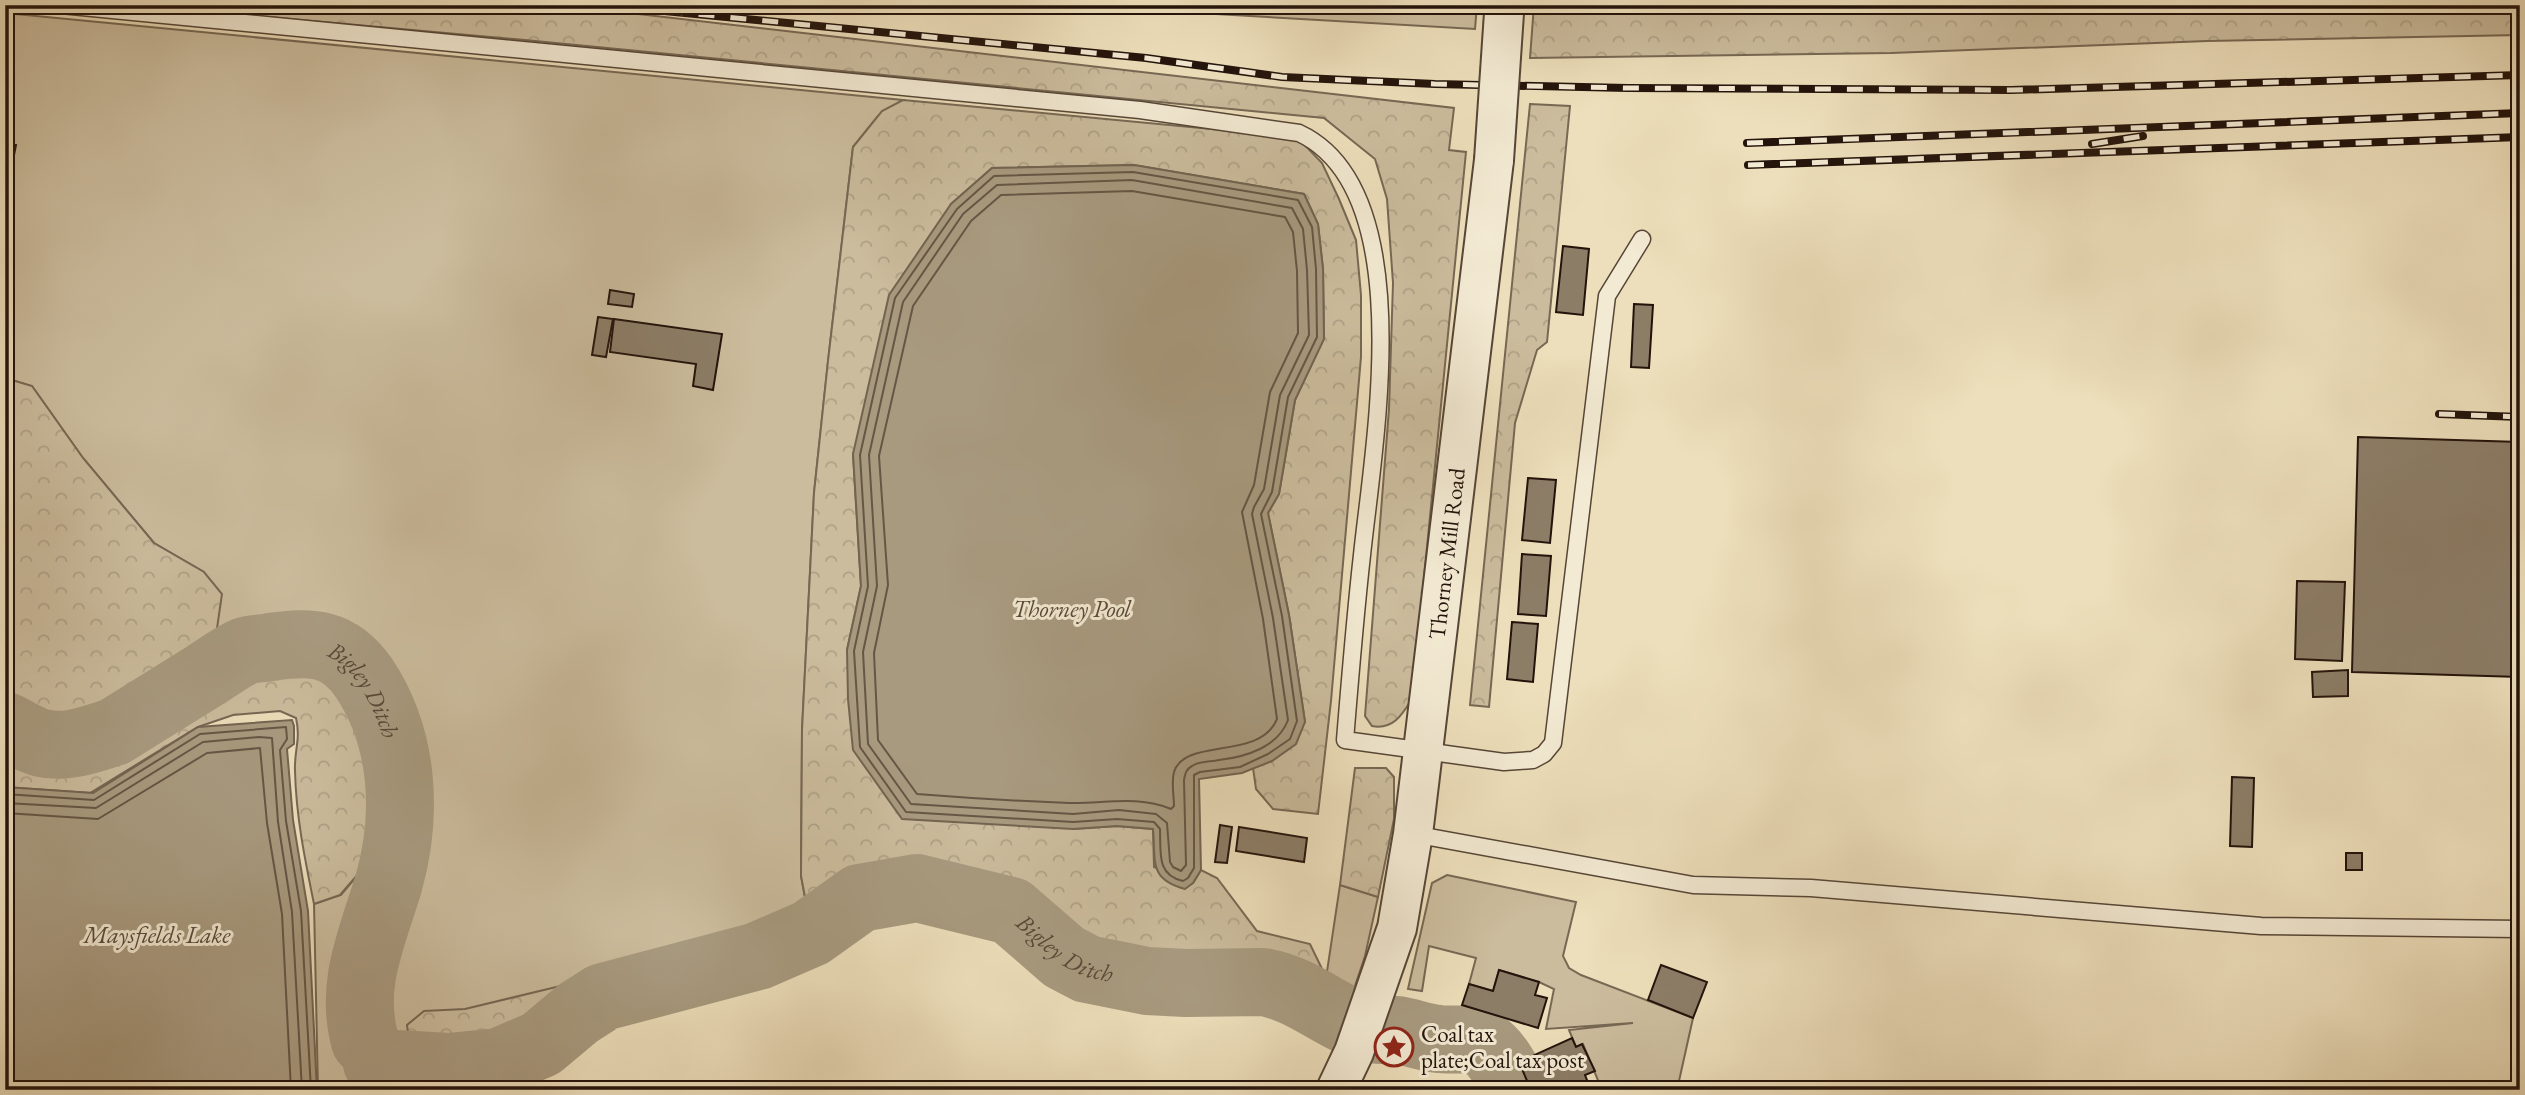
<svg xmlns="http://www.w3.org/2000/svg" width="2525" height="1095" viewBox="0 0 2525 1095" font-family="'EB Garamond',serif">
<defs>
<pattern id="forest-crowns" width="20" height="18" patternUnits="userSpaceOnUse" patternTransform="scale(1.75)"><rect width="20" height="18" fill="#cbbc9d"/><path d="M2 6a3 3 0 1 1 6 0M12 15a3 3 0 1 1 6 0" fill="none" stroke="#aea186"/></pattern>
</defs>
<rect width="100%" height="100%" fill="#eddfbb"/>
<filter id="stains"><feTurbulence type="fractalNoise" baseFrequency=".00286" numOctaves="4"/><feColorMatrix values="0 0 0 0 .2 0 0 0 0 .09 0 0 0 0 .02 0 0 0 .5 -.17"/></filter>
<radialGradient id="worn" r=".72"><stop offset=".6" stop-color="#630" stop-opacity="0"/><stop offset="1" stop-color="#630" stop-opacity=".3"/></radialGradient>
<g fill="#cbbc9d" stroke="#776854" stroke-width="2">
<path d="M 1059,5 L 1477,5 L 1475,29 Z"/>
<path d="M 5,13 L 903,100 L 878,116 L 853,147 L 828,361 L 814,493 L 802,730 L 801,876 L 809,918 L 750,948 L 610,987 L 436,1048 L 410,1049 L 381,1056 L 369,1039 L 364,1016 L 368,976 L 400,861 L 407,786 L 399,739 L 386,706 L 373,675 L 353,653 L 329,636 L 297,633 L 246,644 L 228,655 L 214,649 L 204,572 L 154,543 L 83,458 L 32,386 L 5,378 Z"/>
<path d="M 394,821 L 350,985 L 351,1026 L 372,1077 L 366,1090 L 318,1090 L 314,904 L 341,895 L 372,858 Z"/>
<path d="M 1447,875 L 1576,902 L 1563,956 L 1569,968 L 1581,975 L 1693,1018 L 1677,1090 L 1602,1090 L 1583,1044 L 1576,1047 L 1569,1030 L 1633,1023 L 1546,1029 L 1554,989 L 1539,982 L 1499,970 L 1493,991 L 1469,984 L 1476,958 L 1429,946 L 1422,991 L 1408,989 L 1432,883 Z"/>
<path d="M 1340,885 L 1378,897 L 1365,956 L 1348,1007 L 1323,998 Z"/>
</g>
<g fill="url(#forest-crowns)" stroke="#776854" stroke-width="2">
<path d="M 135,5 L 560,5 L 1454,108 L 1449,150 L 1466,152 L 1412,699 C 1402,715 1393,730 1372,726 L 1365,716 L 1389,409 L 1393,283 L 1387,199 L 1375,159 L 1324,118 L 525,40 Z"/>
<path d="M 1534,5 L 2520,5 L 2520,35 L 2207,41 L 1891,53 L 1530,58 Z"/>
<path d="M 903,100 L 1297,137 L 1322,163 L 1339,199 L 1356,240 L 1361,295 L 1361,357 L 1331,701 L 1318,814 L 1273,809 L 1256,789 L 1253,768 L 1272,761 L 1305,722 L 1289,615 L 1268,513 L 1279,494 L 1295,400 L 1324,338 L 1323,269 L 1318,224 L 1304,194 L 1134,165 L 992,168 L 951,204 L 853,454 L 861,586 L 847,650 L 1073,829 L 1117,826 L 1153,829 L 1154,867 L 1193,883 L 1201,870 L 1217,878 L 1257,931 L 1310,944 L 1325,975 L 1323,998 L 1271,971 L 1221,976 L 1149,974 L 1094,961 L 1064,948 L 1026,912 L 994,896 L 944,906 L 907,898 L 845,908 L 815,927 L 809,918 L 801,876 L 802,730 L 814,493 L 828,361 L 853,147 L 882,111 Z"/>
<path d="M 1530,104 L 1570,106 L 1547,342 L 1537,350 L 1515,423 L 1489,707 L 1470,705 Z"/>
<path d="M 5,378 L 32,386 L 83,458 L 154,543 L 204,572 L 222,594 L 214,649 L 228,655 C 185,680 90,748 43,738 C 31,735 17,724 5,717 Z"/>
<path d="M 273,657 L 301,659 L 336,665 L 356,690 L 378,736 L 394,821 L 372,858 L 340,895 L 314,904 C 305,860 296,816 295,771 C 294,750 301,740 296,718 L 280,711 L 233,715 L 198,727 L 90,793 L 5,787 L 5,734 L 42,751 L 72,749 L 111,740 L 203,686 Z"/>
<path d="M 1355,768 L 1386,768 L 1394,777 L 1394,819 L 1378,897 L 1340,885 Z"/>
<path d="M 585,980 L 596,992 L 557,1021 L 473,1055 L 441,1056 L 410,1049 L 407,1025 L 424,1011 L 465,1009 Z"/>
</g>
<g fill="#a89a7f" stroke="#736451" stroke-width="2">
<path d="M 1134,165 L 1304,194 L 1318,224 L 1323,269 L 1324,339 L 1295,400 L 1279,494 L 1268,513 L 1289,615 L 1305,722 L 1296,744 L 1272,761 L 1242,773 L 1199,779 L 1201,870 L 1193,883 L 1185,889 C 1148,879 1156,861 1153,829 L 1117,826 L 1073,829 L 902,819 L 853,750 L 848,699 L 847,650 L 861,586 L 853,454 L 889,295 L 951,204 L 992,168 Z"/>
<path d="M 292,720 L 294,726 L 294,744 L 287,749 L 293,820 L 308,911 L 317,1090 L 5,1090 L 5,787 L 93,793 L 198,727 Z"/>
<path d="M 1401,1018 L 1430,1029 L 1463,1033 L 1494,1045 L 1505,1058 L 1525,1090 L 1508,1090 L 1489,1061 L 1471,1049 L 1432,1046 L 1407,1038 L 1393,1040 Z"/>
</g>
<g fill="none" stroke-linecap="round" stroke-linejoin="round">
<g stroke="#665645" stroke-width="2">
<path d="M 1133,172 L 1298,200 L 1312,227 L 1316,269 L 1317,337 L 1288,397 L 1272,492 L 1261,514 L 1282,616 L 1297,721 L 1290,739 L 1268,754 L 1240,767 L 1200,772 L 1194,775 L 1194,868 L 1188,878 L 1183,881 C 1156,875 1161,852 1160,829 L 1154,822 L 1117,819 L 1073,822 L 906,812 L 860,747 L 854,651 L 868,586 L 860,455 L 895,298 L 957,209 L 994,176 Z"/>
<path d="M 1132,180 L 1292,208 L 1303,229 L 1307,270 L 1309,335 L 1280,395 L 1264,489 L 1254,507 L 1252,514 L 1273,618 L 1288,720 C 1278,747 1246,757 1219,760 C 1211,762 1199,761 1192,766 C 1186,769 1185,774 1184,780 L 1186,865 L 1181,871 L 1173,867 L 1170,862 L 1167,823 L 1156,814 L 1119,810 L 1073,814 L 911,804 L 868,744 L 863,652 L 877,586 L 869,455 L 903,302 L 963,214 L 997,185 Z"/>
<path d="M 1132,191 L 1285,217 L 1293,232 L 1297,271 L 1298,333 L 1270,392 L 1254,485 L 1242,512 L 1263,619 L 1277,719 C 1260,761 1185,737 1174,772 C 1171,783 1174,795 1174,806 L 1171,809 C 1137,795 1104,804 1069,803 C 1019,801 967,798 917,794 L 878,740 L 874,653 L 888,585 L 879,456 L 913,306 L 971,221 L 1001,195 Z"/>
<path d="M 5,794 L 94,800 L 200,734 L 286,727 L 287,739 L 280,750 L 286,821 L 301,911 L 311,1090"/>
<path d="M 5,803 L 96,808 L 203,742 L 259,737 L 272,738 L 278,822 L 292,912 L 302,1090"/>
<path d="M 5,813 L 98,819 L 207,753 L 260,748 L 267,823 L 282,914 L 291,1090"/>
</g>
<path stroke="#736451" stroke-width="10" d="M 365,1041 L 377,1063"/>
<g stroke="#a89a7f" stroke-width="68">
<path id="s1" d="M 5,726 C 17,731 29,740 42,743 C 67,749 91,739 114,732 C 144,713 174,695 204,676 C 217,668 231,657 245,651 C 253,648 263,649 271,647 C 312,641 339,642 364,678 C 404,738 408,814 389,882 C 373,936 349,984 365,1041"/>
<path id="s2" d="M 377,1063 L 449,1067 L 499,1062 L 541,1044 L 578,1013 L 603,997 L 758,956 L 811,933 L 860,898 L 917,888 L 1011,911 L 1064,957 L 1087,969 L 1147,981 L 1186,983 L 1263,982 C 1305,989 1334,1020 1371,1029 C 1379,1031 1389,1029 1397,1030 C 1411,1032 1425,1038 1439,1039 C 1452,1041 1469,1037 1481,1043 C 1497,1051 1508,1075 1516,1090"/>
</g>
</g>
<g fill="#8c7d67" stroke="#23130b" stroke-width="2">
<path d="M 5,143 L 16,145 L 12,165 L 5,164 Z"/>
<path d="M 1563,246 L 1589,249 L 1583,315 L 1556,312 Z"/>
<path d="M 610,290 L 634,294 L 632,307 L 608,304 Z"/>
<path d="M 1634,304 L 1653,305 L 1649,368 L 1631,367 Z"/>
<path d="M 598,317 L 613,319 L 606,357 L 592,355 Z"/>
<path d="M 614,319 L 722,334 L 713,390 L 693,386 L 696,364 L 610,352 Z"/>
<path d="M 2358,437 L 2520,442 L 2520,677 L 2352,672 Z"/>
<path d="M 1528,478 L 1556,480 L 1550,543 L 1522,540 Z"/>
<path d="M 1522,554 L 1551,556 L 1546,616 L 1518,614 Z"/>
<path d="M 2297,581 L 2345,582 L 2342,661 L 2295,659 Z"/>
<path d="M 1512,622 L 1538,624 L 1533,682 L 1507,679 Z"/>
<path d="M 2348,670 L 2348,696 L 2313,697 L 2312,672 Z"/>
<path d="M 2232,777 L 2254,778 L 2252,847 L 2230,846 Z"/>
<path d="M 1220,825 L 1232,827 L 1227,863 L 1215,862 Z"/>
<path d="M 1239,827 L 1307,838 L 1304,862 L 1236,851 Z"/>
<rect x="2346" y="853" width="16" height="17"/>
<path d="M 1661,965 L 1707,982 L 1693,1018 L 1648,1000 Z"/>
<path d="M 1499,970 L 1539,982 L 1535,995 L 1547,998 L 1538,1028 L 1462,1005 L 1469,984 L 1493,991 Z"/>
<path d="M 1572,1038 L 1576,1047 L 1582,1044 L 1595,1071 L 1585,1075 L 1591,1090 L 1531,1090 L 1519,1062 Z"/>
</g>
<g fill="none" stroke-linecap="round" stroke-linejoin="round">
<defs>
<g id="service">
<path d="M 61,5 L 1140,110 L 1299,133 C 1421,190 1373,448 1362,555 C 1355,617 1350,679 1345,740 L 1504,762 L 1533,760 L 1544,754 L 1553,743 L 1607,296 L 1642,239"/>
<path d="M 1413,834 L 1693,885 L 1811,888 L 2261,926 L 2520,929"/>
</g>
<g id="tertiary">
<path id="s3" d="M 1336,1090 L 1354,1052 L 1397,928 L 1413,834 L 1494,160"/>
</g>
</defs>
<use href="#service" stroke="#564637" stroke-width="19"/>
<use href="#tertiary" stroke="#564637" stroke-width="42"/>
<use href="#service" stroke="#f3ead3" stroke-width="16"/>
<use href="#tertiary" stroke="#f3ead3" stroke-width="38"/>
<defs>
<g id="rail">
<path d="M 603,5 L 1146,58 L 1282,77 L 1435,84 L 1628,88 L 2011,90 L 2520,75"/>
<path d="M 1747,143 L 2520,113"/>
<path d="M 2092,144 L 2143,136"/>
<path d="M 1748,165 L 2520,137"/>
<path d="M 2439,414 L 2520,417"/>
</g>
</defs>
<use href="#rail" stroke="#23130b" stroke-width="8"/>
<use href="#rail" stroke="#f3ead3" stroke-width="5" stroke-dasharray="16" stroke-linecap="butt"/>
<defs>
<path id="tertiary-bridge" d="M 1494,160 L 1504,13"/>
</defs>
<use href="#tertiary-bridge" stroke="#564637" stroke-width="42" stroke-linecap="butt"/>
<use href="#tertiary-bridge" stroke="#f3ead3" stroke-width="38"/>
</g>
<defs>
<symbol id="sight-ring" viewBox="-11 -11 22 22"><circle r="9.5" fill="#f3ead3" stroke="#8f2418" stroke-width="1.5"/><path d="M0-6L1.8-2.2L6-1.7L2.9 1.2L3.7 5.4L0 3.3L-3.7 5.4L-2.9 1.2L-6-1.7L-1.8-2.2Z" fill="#8f2418"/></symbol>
</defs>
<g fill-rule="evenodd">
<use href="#sight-ring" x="1372" y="1025" width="44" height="44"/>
</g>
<g text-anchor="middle" stroke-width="6" stroke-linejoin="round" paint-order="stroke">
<g font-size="23" fill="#23130b" stroke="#f3ead3">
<text dy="8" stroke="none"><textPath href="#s3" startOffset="551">Thorney Mill Road</textPath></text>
</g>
<g font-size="23" fill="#23130b" stroke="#f3ead3" text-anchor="start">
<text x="1421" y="1042">Coal tax<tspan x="1421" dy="26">plate;Coal tax post</tspan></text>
</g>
<g font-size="24" font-style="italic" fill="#584939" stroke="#f3ead3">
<text x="1072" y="617">Thorney Pool</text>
<text dy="8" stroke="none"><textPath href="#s1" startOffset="410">Bigley Ditch</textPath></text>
<text x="157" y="943">Maysfields Lake</text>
<text dy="8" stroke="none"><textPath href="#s2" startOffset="746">Bigley Ditch</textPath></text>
</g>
</g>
<rect width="2525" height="1095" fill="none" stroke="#eddfbb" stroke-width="28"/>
<rect x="7" y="7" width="2511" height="1081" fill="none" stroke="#23130b" stroke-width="3.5"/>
<rect x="14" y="14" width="2497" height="1067" fill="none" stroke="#23130b" stroke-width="2"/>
<rect width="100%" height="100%" filter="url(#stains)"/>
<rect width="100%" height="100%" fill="url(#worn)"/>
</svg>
